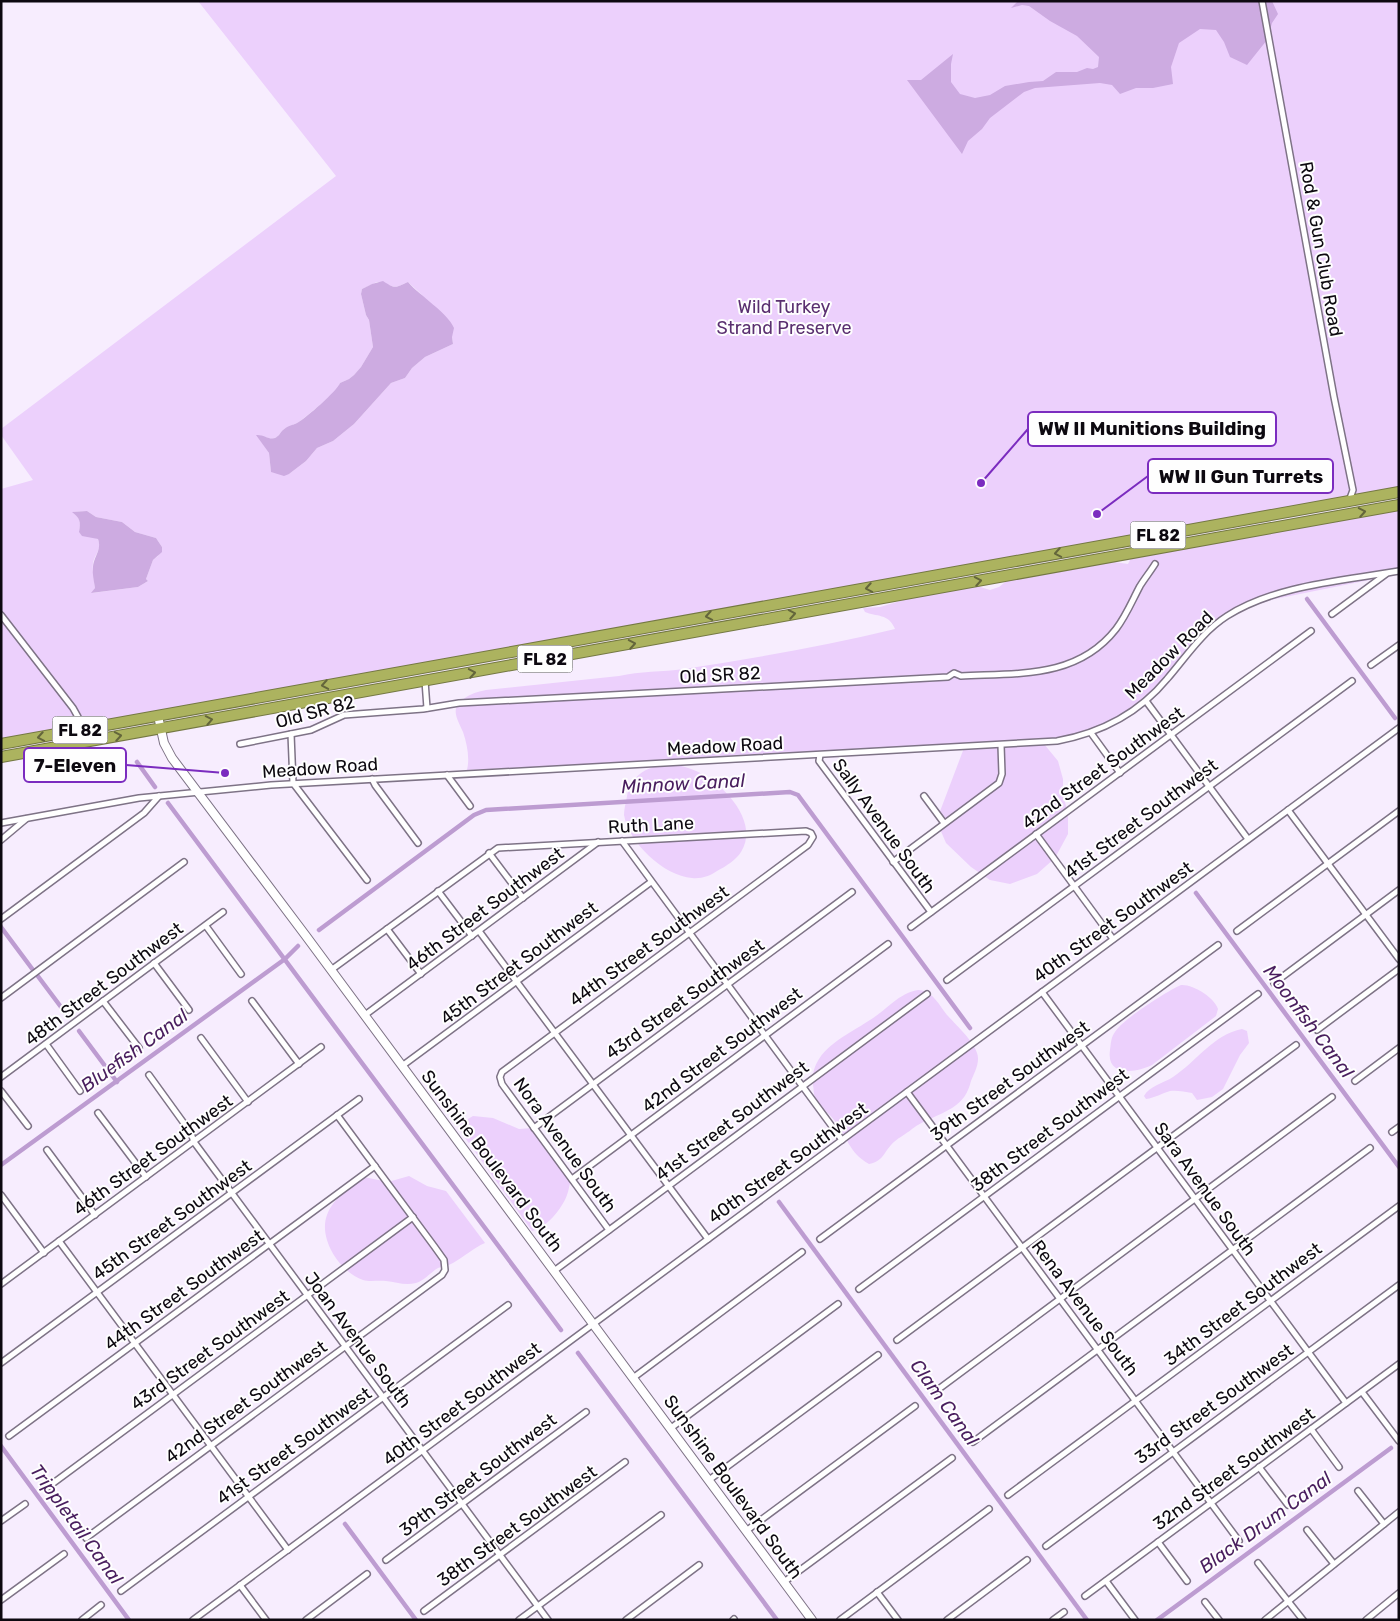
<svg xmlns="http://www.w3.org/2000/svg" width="1400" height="1621" viewBox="0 0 1400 1621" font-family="Rubik,sans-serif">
<rect width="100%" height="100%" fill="#f7edfe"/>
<g fill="#ecd0fc" fill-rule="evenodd">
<path d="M 198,1 L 1399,1 L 1399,489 L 1,741 L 1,489 L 33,480 L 1,435 L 1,429 L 336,176 ZM 377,282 C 385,281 391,289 399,286 C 402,285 405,283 408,282 L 421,294 L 452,337 L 453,344 L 425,357 L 412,368 L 405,378 L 391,383 L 354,424 L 333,441 L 317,448 L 306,461 L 289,474 L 271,472 L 269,453 L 257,435 L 272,439 L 277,437 L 284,429 L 299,422 L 326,400 L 338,388 L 340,383 L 349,379 L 354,375 L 361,367 L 373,347 L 369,320 L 366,315 L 361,294 L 362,289 ZM 87,511 L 96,517 L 122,522 L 135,532 L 156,538 L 162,547 L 158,556 L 153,560 L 146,579 L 148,581 L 138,587 L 92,593 L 95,588 C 94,579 92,571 93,563 C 95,553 102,550 98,539 L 79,532 C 81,522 80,518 73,512 Z"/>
<path d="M 1399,508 L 1399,574 L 1275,599 L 1240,609 L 1207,632 L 1178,665 L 1155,697 L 1126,718 L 1106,730 L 1082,737 L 1044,744 L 1058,761 L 1063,779 L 1063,794 L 1068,814 L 1068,834 L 1055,858 L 1037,874 L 1010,884 L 990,880 L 971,867 L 946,843 L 940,829 L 939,814 L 964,748 L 467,770 C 470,758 467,744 463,732 C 457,717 448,708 468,696 C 473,693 481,691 486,690 L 619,676 C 640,671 662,672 684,669 C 755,658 825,646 895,629 C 889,613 876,617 865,612 L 863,608 L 880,607 L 917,596 L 974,585 L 990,590 L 999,587 L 1009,579 L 1022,578 L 1106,563 L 1114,562 L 1128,564 L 1132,556 Z"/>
<path d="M 672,764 C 684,766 700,771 710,779 C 731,793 758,826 741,852 C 736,860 725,867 717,871 C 710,876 701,879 692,878 C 664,876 629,843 624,815 C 624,809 626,802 627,796 C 629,784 635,776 646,770 C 654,766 663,765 672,764 Z"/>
<path d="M 1181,985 C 1193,984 1215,998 1218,1009 L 1216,1016 L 1152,1065 C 1136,1073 1106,1077 1110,1050 C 1111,1043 1111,1037 1115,1032 C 1122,1020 1167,991 1181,985 Z"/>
<path d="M 918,990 C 933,990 940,1007 948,1016 C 957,1026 979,1046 978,1059 C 978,1066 974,1074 971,1081 C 968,1093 963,1101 952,1108 C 939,1116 924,1120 912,1129 C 906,1134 896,1139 891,1145 C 883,1154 883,1161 869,1164 C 848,1152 848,1137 834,1120 C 828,1112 818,1106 815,1097 C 813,1093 814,1089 813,1085 C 809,1051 846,1036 870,1020 C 887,1010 897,994 918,990 Z"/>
<path d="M 1242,1029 L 1247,1031 L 1249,1043 L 1240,1055 L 1223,1089 L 1212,1097 L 1197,1100 L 1192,1093 C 1185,1092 1177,1090 1170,1091 C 1162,1093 1155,1098 1146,1099 L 1144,1096 C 1149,1086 1164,1083 1173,1077 C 1196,1062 1214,1034 1242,1029 Z"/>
<path d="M 473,1116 L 493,1118 L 519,1129 L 532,1128 L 571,1180 C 569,1185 569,1190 567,1195 C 562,1209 546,1228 532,1231 L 458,1128 L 461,1123 Z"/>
<path d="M 409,1176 L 427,1186 L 446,1191 L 485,1243 C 473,1248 464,1257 453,1263 C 448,1266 443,1266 438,1268 C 431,1272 425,1280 416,1283 C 405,1286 396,1282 386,1281 C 378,1280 370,1282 363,1280 C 340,1272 318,1239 327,1215 C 333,1199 350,1185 364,1177 L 388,1182 Z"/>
</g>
<g fill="#cdabe1">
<path d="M 1018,1 L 1272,1 L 1278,14 L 1272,23 L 1267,40 L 1247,65 L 1230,57 L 1224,42 L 1216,30 L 1200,29 L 1179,43 L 1171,67 L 1173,84 L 1153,88 L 1136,88 L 1120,94 L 1112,85 L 1100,83 L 1035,88 L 1024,92 L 990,118 L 982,129 L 968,141 L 962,154 L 907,80 L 921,80 L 953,54 L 951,64 L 951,82 L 960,94 L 975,98 L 990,95 L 1005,86 L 1029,82 L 1043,81 L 1056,72 L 1077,72 L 1087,68 L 1093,69 L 1098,67 L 1099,57 L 1077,36 L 1050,21 L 1029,6 L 1022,5 L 1011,8 Z"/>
<path d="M 383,281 C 395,289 395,288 408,282 C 420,296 448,313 454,328 L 452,337 L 453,344 L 425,357 L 412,368 L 405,378 L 391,383 L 354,424 L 333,441 L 317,448 L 306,461 L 289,474 L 284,476 L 271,472 L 269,453 L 256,435 C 263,434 269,440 275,438 C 279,436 280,433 283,430 C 287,426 293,425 297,423 C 305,419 338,390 340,383 L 349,379 L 354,375 L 361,367 L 373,347 L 369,320 L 366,315 L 361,294 L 362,289 L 372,284 Z"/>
<path d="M 87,511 L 96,517 L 122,522 L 135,532 L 156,538 L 162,547 L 162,552 L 153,560 L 146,579 L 148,581 L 138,587 L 91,593 L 95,588 C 94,581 92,574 93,567 C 94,556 102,550 98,539 L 82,536 L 79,532 C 81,522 80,518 72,512 Z"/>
</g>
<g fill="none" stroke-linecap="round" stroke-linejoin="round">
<g stroke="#bd9cd1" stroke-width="4.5">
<path d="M 1307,599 L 1395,718"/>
<path d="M 137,762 L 155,787"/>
<path d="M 168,803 L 561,1330"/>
<path d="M 1196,893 L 1399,1167"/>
<path d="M 1,927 L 33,970"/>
<path d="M 319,930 L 474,815 L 486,810 L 790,792 L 798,795 L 970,1028"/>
<path d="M 37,975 L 67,1015"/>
<path d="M 79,1031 L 117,1082"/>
<path d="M 1,1165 L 285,959 L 298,946"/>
<path d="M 779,1202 L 1087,1620"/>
<path d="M 578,1353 L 777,1620"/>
<path d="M 1,1446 L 129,1620"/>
<path d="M 345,1524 L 416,1620"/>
<path d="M 1157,1620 L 1391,1448"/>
</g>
<defs>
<g id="street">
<path d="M 1262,1 L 1334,397 L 1353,490 L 1349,501"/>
<path d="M 1332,614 L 1386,574"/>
<path d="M 1,615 L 73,708 L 78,717 L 83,729"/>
<path d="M 1371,665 L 1399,645"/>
<path d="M 425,681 L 427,708"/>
<path d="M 1146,701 L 1248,839"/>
<path d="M 1091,733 L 1120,773"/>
<path d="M 291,734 L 293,783 L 367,880"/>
<path d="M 240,744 L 311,730 L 344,715 L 423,709 L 459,703 L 948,677 L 954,673 L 961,676 C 1017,673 1077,679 1116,629 C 1126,616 1132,601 1140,586 C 1145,578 1150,572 1155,564"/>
<path d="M 820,755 L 819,761 L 931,912"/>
<path d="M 447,775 L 470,806"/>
<path d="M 372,779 L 375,785 L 418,843"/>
<path d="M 924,796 L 944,823"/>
<path d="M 1288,810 L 1399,959"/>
<path d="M 1,823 L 139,798 L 271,785 L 1057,741 C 1100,733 1139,713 1167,679 C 1186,657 1202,632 1227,616 C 1276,585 1342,581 1399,571"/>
<path d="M 1036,834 L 1113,939"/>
<path d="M 1,840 L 26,819"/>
<path d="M 622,841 L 842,1140"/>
<path d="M 489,853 L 523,898"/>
<path d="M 893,862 L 999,783 L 1002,774 L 1001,745"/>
<path d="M 438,891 L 472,936"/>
<path d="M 1,919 L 144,813 L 159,796"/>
<path d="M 206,926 L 241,974"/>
<path d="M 911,927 L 1311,631"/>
<path d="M 387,929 L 421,974"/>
<path d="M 479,931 L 708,1239"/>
<path d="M 1237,931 L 1399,811"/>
<path d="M 154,963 L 189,1010"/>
<path d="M 331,970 L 498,848 L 788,832 L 806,831 L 811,833 L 813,837 L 808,845 L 502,1072 L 500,1077 L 502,1084 L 609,1230"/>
<path d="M 947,980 L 1352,681"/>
<path d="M 1274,983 L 1399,890"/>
<path d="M 1042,992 L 1346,1403"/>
<path d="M 1,998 L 184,862"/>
<path d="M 103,1001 L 139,1048"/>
<path d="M 252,1001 L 299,1064"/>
<path d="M 365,1015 L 598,842"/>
<path d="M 1317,1030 L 1399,969"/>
<path d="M 201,1038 L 248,1102"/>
<path d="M 46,1044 L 80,1091"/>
<path d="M 402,1066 L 651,882"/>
<path d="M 149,1075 L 191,1133 L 194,1142 L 548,1620"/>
<path d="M 1,1077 L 223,912"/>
<path d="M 1355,1081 L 1399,1048"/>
<path d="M 1,1091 L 28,1126"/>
<path d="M 907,1092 L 1239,1541"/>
<path d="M 98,1113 L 146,1177"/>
<path d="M 534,1128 L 852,892"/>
<path d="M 1392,1132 L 1399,1127"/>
<path d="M 47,1150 L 95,1215"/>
<path d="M 572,1179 L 888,944"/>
<path d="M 1,1195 L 44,1253"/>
<path d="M 820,1239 L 1218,945"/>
<path d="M 59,1241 L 288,1550"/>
<path d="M 554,1271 L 927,994"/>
<path d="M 1,1284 L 321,1047"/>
<path d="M 859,1289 L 1258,994"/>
<path d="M 897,1340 L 1296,1045"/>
<path d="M 1,1363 L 359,1099"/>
<path d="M 633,1378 L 802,1252"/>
<path d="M 936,1391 L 1332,1097"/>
<path d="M 1362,1392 L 1399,1441"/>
<path d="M 671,1428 L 838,1304"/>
<path d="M 1311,1429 L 1339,1467"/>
<path d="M 9,1436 L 375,1166"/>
<path d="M 973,1442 L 1370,1148"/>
<path d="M 1259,1467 L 1288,1505"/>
<path d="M 709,1480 L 878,1355"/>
<path d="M 48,1487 L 413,1217"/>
<path d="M 1358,1491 L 1384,1524"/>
<path d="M 1008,1495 L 1399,1206"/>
<path d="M 1,1521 L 25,1504"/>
<path d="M 1307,1530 L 1334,1564"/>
<path d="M 746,1531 L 915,1406"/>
<path d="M 86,1538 L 442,1275 L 445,1270 L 444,1260 L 434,1246 L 337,1115"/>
<path d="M 1158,1542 L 1187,1581"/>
<path d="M 1046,1546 L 1399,1285"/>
<path d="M 386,1560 L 586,1412"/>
<path d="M 1258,1563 L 1303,1620"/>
<path d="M 1106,1581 L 1135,1620"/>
<path d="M 784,1582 L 952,1458"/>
<path d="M 240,1585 L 266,1620"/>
<path d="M 121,1591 L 508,1305"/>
<path d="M 877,1592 L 898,1620"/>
<path d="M 1085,1596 L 1399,1364"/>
<path d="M 1,1600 L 64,1554"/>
<path d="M 1205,1602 L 1219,1620"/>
<path d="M 424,1611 L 625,1462"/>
<path d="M 82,1620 L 101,1605"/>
<path d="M 193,1620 L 1399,728"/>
<path d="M 306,1620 L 367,1574"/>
<path d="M 519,1620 L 661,1515"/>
<path d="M 626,1620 L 699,1565"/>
<path d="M 733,1620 L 734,1619"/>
<path d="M 840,1620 L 989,1509"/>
<path d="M 947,1620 L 1027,1560"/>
<path d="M 1053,1620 L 1064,1612"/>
<path d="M 1265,1620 L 1399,1512"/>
<path d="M 1366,1620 L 1399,1593"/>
</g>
<path id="secondary" d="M 158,716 L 164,743 L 172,758 L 306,936 L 812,1620"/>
<g id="highway">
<path d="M 1,744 L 1399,492"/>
<path d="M 1,757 L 1399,505"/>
</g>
</defs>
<use href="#street" stroke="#7e7386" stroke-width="8"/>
<use href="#secondary" stroke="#7e7386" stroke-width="10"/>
<use href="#highway" stroke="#747843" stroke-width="12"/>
<use href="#street" stroke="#fff" stroke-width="5"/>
<use href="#secondary" stroke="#fff" stroke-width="8"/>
<use href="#highway" stroke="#acb35f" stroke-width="10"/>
</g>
<defs><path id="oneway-chevron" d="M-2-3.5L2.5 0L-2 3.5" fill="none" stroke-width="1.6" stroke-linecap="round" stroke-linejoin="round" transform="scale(1.25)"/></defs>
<g stroke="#64663b">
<use href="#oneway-chevron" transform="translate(1362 512) rotate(-10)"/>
<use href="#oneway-chevron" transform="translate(1058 553) rotate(170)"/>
<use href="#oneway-chevron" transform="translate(978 581) rotate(-10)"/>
<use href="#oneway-chevron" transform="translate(869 588) rotate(170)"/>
<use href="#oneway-chevron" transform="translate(792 614) rotate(-10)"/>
<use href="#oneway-chevron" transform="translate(709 616) rotate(170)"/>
<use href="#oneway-chevron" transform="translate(632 644) rotate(-10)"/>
<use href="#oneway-chevron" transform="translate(472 673) rotate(-10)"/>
<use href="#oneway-chevron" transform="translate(325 685) rotate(170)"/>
<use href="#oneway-chevron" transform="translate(209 720) rotate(-11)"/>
<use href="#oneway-chevron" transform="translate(118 736) rotate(-10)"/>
<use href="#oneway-chevron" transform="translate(41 737) rotate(170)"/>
</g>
<g text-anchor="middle" stroke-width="4" stroke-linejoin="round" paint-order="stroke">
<g fill="#fefefe" stroke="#555257" stroke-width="1">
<rect x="1130.5" y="521.5" width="55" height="27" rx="4"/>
<rect x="517.5" y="645.5" width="55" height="27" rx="4"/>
<rect x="52.5" y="716.5" width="55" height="27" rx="4"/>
</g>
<g font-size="16" font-weight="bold" fill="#0d0910">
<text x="1158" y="541">FL 82</text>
<text x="545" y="665">FL 82</text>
<text x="80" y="736">FL 82</text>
</g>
<g font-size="18" fill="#0d0910" stroke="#fefefe">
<text transform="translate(1321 249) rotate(80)" y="6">Rod &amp; Gun Club Road</text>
<text transform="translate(1169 655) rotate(-45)" y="6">Meadow Road</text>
<text transform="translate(720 675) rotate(-3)" y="6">Old SR 82</text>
<text transform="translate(315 712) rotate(-15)" y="6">Old SR 82</text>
<text transform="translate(725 746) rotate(-3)" y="6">Meadow Road</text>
<text transform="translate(320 768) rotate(-4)" y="6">Meadow Road</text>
<text transform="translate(1103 768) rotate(-36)" y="6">42nd Street Southwest</text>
<text transform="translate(1141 819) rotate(-37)" y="6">41st Street Southwest</text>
<text transform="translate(651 825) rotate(-3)" y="6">Ruth Lane</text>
<text transform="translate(884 826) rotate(54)" y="6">Sally Avenue South</text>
<text transform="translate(485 909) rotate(-37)" y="6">46th Street Southwest</text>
<text transform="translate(1113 922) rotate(-36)" y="6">40th Street Southwest</text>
<text transform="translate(649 946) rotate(-36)" y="6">44th Street Southwest</text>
<text transform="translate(519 963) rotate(-37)" y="6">45th Street Southwest</text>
<text transform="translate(104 984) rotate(-37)" y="6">48th Street Southwest</text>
<text transform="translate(685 999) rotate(-36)" y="6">43rd Street Southwest</text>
<text transform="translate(722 1050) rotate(-37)" y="6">42nd Street Southwest</text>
<text transform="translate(1010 1081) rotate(-36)" y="6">39th Street Southwest</text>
<text transform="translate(732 1121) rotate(-37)" y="6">41st Street Southwest</text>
<text transform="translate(1050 1130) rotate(-37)" y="6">38th Street Southwest</text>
<text transform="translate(565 1145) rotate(54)" y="6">Nora Avenue South</text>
<text transform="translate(153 1155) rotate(-36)" y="6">46th Street Southwest</text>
<text transform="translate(492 1161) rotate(53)" y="6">Sunshine Boulevard South</text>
<text transform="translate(788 1163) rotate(-36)" y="6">40th Street Southwest</text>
<text transform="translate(1205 1189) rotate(54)" y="6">Sara Avenue South</text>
<text transform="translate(172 1220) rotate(-36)" y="6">45th Street Southwest</text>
<text transform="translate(184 1290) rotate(-36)" y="6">44th Street Southwest</text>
<text transform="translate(1243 1304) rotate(-37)" y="6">34th Street Southwest</text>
<text transform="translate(1085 1308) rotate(53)" y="6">Rena Avenue South</text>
<text transform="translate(358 1340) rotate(53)" y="6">Joan Avenue South</text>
<text transform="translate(210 1350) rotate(-36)" y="6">43rd Street Southwest</text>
<text transform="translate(246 1402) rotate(-36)" y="6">42nd Street Southwest</text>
<text transform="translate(462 1404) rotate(-37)" y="6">40th Street Southwest</text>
<text transform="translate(1214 1404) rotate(-36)" y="6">33rd Street Southwest</text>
<text transform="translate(294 1446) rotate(-36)" y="6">41st Street Southwest</text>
<text transform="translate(1234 1469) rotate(-36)" y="6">32nd Street Southwest</text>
<text transform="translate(478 1475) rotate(-37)" y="6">39th Street Southwest</text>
<text transform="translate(733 1487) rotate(54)" y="6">Sunshine Boulevard South</text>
<text transform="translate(517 1526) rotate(-36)" y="6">38th Street Southwest</text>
</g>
<g font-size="18" fill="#5a2f70" stroke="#fefefe">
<text x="784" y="313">Wild Turkey<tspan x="784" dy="21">Strand Preserve</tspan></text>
</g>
<g font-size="19" font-style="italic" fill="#491e5e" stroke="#fefefe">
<text transform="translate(683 783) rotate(-3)" y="7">Minnow Canal</text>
<text transform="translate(1309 1021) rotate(53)" y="7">Moonfish Canal</text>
<text transform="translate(134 1050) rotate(-36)" y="7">Bluefish Canal</text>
<text transform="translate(945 1402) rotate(54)" y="7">Clam Canal</text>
<text transform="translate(1265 1522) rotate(-36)" y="7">Black Drum Canal</text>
<text transform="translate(77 1524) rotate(54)" y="7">Trippletail Canal</text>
</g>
</g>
<path fill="none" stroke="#7b2cbf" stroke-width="2" d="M981 483L1028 429M1097 514L1148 476M225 773L126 765"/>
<g fill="#7b2cbf" stroke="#fefefe" stroke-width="2">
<circle cx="981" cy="483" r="5"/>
<circle cx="1097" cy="514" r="5"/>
<circle cx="225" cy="773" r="5"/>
</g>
<g fill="#fefefe" stroke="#7b2cbf" stroke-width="2">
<rect x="1028" y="412" width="248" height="34" rx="5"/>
<rect x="1148" y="459" width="185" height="34" rx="5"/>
<rect x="24" y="748" width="102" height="34" rx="5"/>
</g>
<g font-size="19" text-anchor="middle" font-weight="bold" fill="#0d0910">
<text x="1152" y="435">WW II Munitions Building</text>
<text x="1241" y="483">WW II Gun Turrets</text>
<text x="75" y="772">7-Eleven</text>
</g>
<rect width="1400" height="1621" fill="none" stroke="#0d0910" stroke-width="5"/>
</svg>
